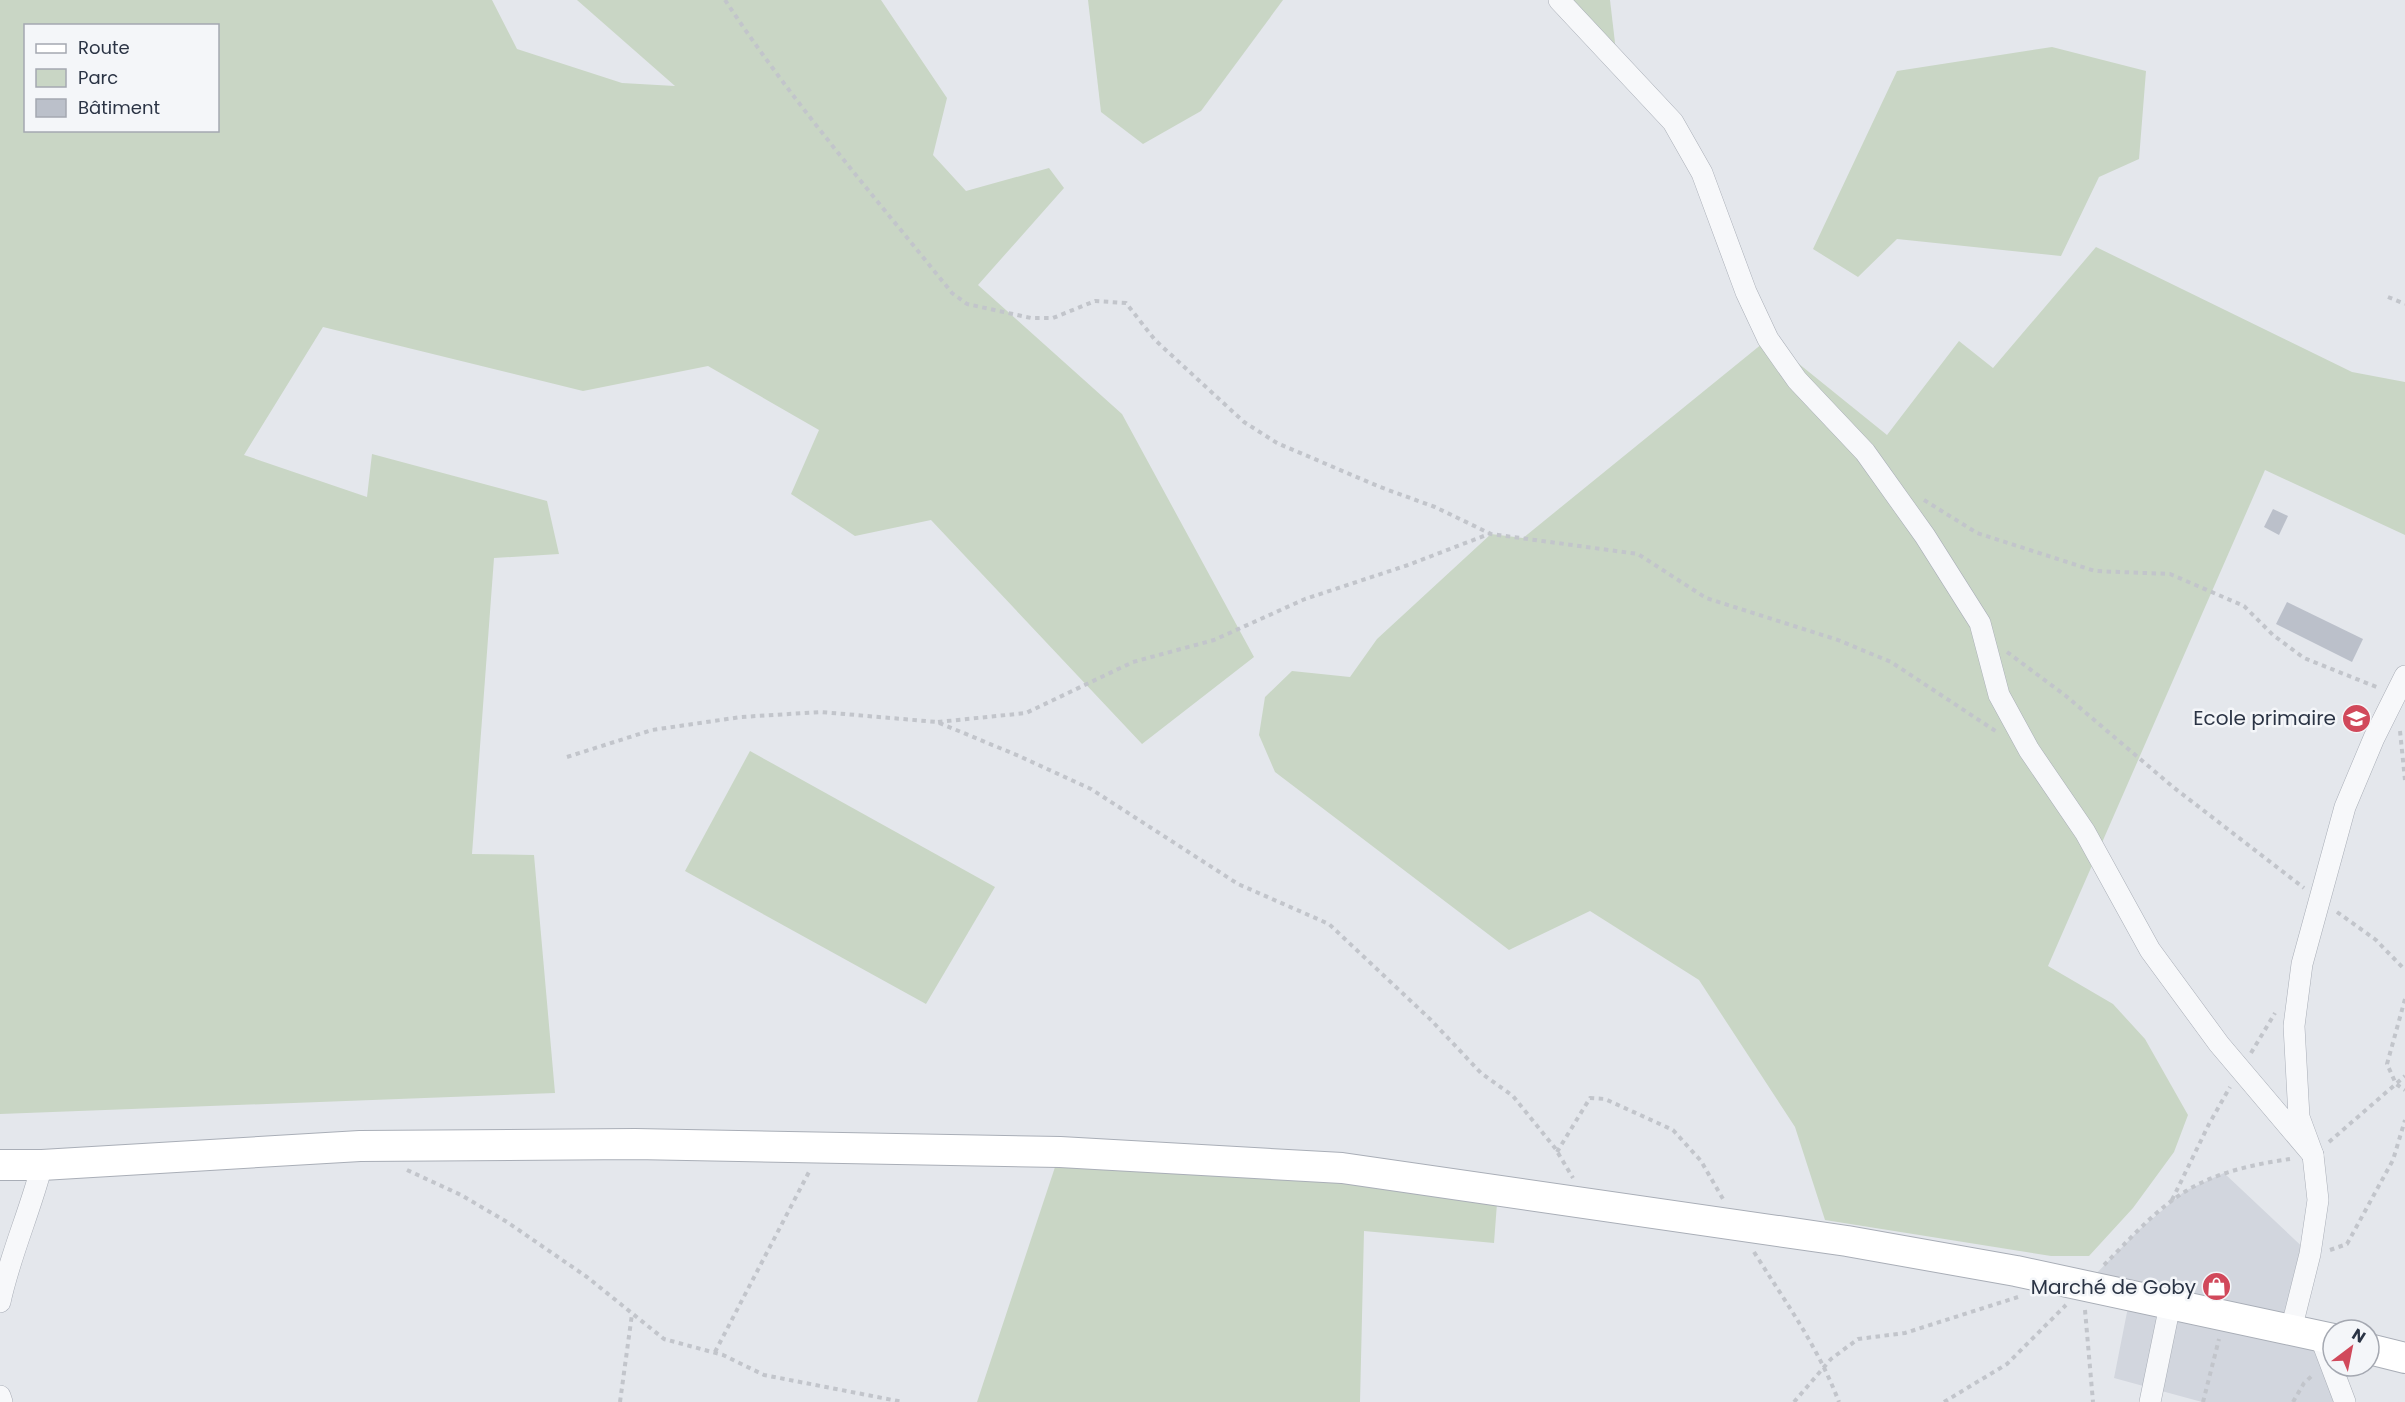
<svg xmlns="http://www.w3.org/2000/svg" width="2405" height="1402" viewBox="0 0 2405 1402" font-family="Poppins,sans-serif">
<rect width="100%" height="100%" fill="#e4e7ec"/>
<path fill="#d2d6de" d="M 2224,1173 L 2310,1254 L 2291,1330 L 2320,1336 L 2337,1382 L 2333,1402 L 2202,1402 L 2114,1378 L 2130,1297 L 2084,1286 L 2139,1230 L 2185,1191 Z"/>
<g fill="#c9d6c5" fill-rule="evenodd">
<path d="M 0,0 L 492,0 L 517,49 L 622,83 L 675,86 L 577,0 L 881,0 L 947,98 L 933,155 L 966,191 L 1049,168 L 1064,188 L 978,285 L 1122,414 L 1254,657 L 1142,744 L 931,520 L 855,536 L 791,494 L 819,430 L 708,366 L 583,391 L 323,327 L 244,455 L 367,497 L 372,454 L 547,501 L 559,554 L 494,558 L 472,854 L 534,855 L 555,1093 L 0,1114 ZM 26,26 L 218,26 L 218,130 L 26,130 Z"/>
<path d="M 1088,0 L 1283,0 L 1201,111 L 1143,144 L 1101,112 Z"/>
<path d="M 1559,0 L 1610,0 L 1617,60 Z"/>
<path d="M 2052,47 L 2146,71 L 2139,159 L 2099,177 L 2061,256 L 1897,239 L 1858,277 L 1813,249 L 1897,71 Z"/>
<path d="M 2096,247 L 2352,372 L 2405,382 L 2405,535 L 2265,470 L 2048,966 L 2113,1004 L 2145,1039 L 2188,1115 L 2174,1152 L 2133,1208 L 2089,1256 L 2051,1256 L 1825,1220 L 1795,1127 L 1699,980 L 1590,911 L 1509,950 L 1275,772 L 1259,735 L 1265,697 L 1292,671 L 1350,677 L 1377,639 L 1491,534 L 1523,538 L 1768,339 L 1887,435 L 1959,341 L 1993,368 Z"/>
<path d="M 750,751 L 995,887 L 926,1004 L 685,871 Z"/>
<path d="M 1060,1152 L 1498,1190 L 1494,1243 L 1364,1231 L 1360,1402 L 977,1402 Z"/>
</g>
<g fill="#bbc0ca">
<path d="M 2273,509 L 2288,516 L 2279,535 L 2264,527 Z"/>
<path d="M 2287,602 L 2363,639 L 2352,662 L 2276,624 Z"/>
</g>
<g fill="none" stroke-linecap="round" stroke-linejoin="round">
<defs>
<g id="minor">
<path d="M 1559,0 L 1673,122 L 1702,173 L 1746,292 L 1768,339 L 1797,380 L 1865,452 L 1925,536 L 1980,623 L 1999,695 L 2029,750 L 2085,832 L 2150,950 L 2219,1044 L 2313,1155"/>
<path d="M 0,1302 C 10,1255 30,1212 42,1165"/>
<path d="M 2291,1330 L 2310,1254 L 2318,1200 L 2313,1155 L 2299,1117 L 2294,1026 L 2302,964 L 2345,807 L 2374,738 L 2405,676"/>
<path d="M 2320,1336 L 2345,1402"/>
<path d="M 0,1396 L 2,1402"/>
<path d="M 2150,1402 L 2170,1305"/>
</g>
<g id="secondary">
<path d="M 0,1165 L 42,1165 L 360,1146 L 635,1144 L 1060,1152 L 1342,1168 L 1847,1241 L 2016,1271 L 2333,1339"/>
<path d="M 2369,1349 L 2405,1358"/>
</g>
</defs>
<use href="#minor" stroke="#a9aeb7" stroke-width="22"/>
<use href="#secondary" stroke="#a9aeb7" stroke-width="32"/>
<g stroke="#c2c5cb" stroke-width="4" stroke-dasharray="4.5 4.5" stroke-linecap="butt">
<path d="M 725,0 C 793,103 875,197 952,293 L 967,304 L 1031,318 L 1053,318 L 1095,301 L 1126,303 L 1155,340 L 1244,422 L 1277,443 L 1380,487 L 1435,507 L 1491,534 L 1638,554 L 1706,598 L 1838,640 L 1891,662 L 1997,732"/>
<path d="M 2388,297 L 2405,304"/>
<path d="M 1924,500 L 1977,533 L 2095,571 L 2170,574 L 2244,606 L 2273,635 L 2304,658 L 2379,688"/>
<path d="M 2007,652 L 2066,696 L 2173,787 L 2304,888"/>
<path d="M 938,722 L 1026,713 L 1133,662 L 1214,640 L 1305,599 L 1408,565 L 1489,534"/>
<path d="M 2400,731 L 2405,780"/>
<path d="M 567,757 L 652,730 L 741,717 L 821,712 L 937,722 L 1019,756 L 1091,789 L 1238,884 L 1329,924 L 1431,1020 L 1481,1073 L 1513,1096 L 1555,1148 L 1573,1178"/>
<path d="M 2337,912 L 2376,940 L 2405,970"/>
<path d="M 2405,999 L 2387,1064 L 2396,1084 L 2405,1090"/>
<path d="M 2251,1053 L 2275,1013"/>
<path d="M 2329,1142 L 2405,1076"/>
<path d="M 1557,1152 L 1590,1098 L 1605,1099 L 1673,1130 L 1701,1161 L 1723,1199"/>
<path d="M 407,1170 L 461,1195 L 507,1222 L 587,1277 L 664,1339 L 723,1355 L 764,1375 L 903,1402"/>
<path d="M 2172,1200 L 2209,1124 L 2230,1087"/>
<path d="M 2330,1250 L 2347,1244 L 2393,1160 L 2405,1120"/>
<path d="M 1754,1252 C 1786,1303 1817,1345 1839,1402"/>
<path d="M 2104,1265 C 2128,1241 2156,1209 2186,1191 C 2217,1172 2255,1164 2290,1159"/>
<path d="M 2085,1310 L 2093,1402"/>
<path d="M 715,1352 L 810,1170"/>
<path d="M 620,1402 L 632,1314"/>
<path d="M 1794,1402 L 1831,1359 L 1858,1339 L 1905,1333 L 2018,1297"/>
<path d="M 1944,1402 L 2007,1364 L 2066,1305"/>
<path d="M 2203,1402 L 2219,1339"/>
<path d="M 2293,1402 L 2304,1383 L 2314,1374"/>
</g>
<use href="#minor" stroke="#f7f8fa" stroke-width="21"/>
<use href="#secondary" stroke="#fff" stroke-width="30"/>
</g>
<defs>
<symbol id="school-disc" viewBox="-11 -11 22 22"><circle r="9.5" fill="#d1495b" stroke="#f4f6f9"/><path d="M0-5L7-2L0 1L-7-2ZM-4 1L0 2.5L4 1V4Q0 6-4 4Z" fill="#fff"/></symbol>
<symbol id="shop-disc" viewBox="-11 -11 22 22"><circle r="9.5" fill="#d1495b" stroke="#f4f6f9"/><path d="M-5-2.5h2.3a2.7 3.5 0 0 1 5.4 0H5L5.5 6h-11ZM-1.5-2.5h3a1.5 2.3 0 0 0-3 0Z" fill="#fff"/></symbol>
</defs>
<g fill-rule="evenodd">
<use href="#school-disc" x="2340" y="702" width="33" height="33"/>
<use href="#shop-disc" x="2200" y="1270" width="33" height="33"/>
</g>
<g text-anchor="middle" stroke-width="5" stroke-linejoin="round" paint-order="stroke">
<g font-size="20" fill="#2b3445" stroke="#f4f6f9" text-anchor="end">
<text x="2336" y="725">Ecole primaire</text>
<text x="2196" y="1294">Marché de Goby</text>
</g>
</g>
<rect x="24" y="24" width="195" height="108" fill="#f4f6f9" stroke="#a4a8b1" stroke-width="1.5"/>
<rect x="36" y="44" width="30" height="9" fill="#ffffff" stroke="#a4a8b1" stroke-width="1.5"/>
<text x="78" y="54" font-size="18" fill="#2b3445">Route</text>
<rect x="36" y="69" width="30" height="18" fill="#c9d6c5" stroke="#a4a8b1" stroke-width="1.5"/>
<text x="78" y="84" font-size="18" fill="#2b3445">Parc</text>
<rect x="36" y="99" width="30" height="18" fill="#bbc0ca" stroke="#a4a8b1" stroke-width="1.5"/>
<text x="78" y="114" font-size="18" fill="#2b3445">Bâtiment</text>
<g transform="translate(2351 1348) rotate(32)"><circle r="28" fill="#f4f6f9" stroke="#a4a8b1" stroke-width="1.5"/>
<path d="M0-4.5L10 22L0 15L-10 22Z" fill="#d1495b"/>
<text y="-9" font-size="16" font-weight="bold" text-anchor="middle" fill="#2b3445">N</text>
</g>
</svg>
